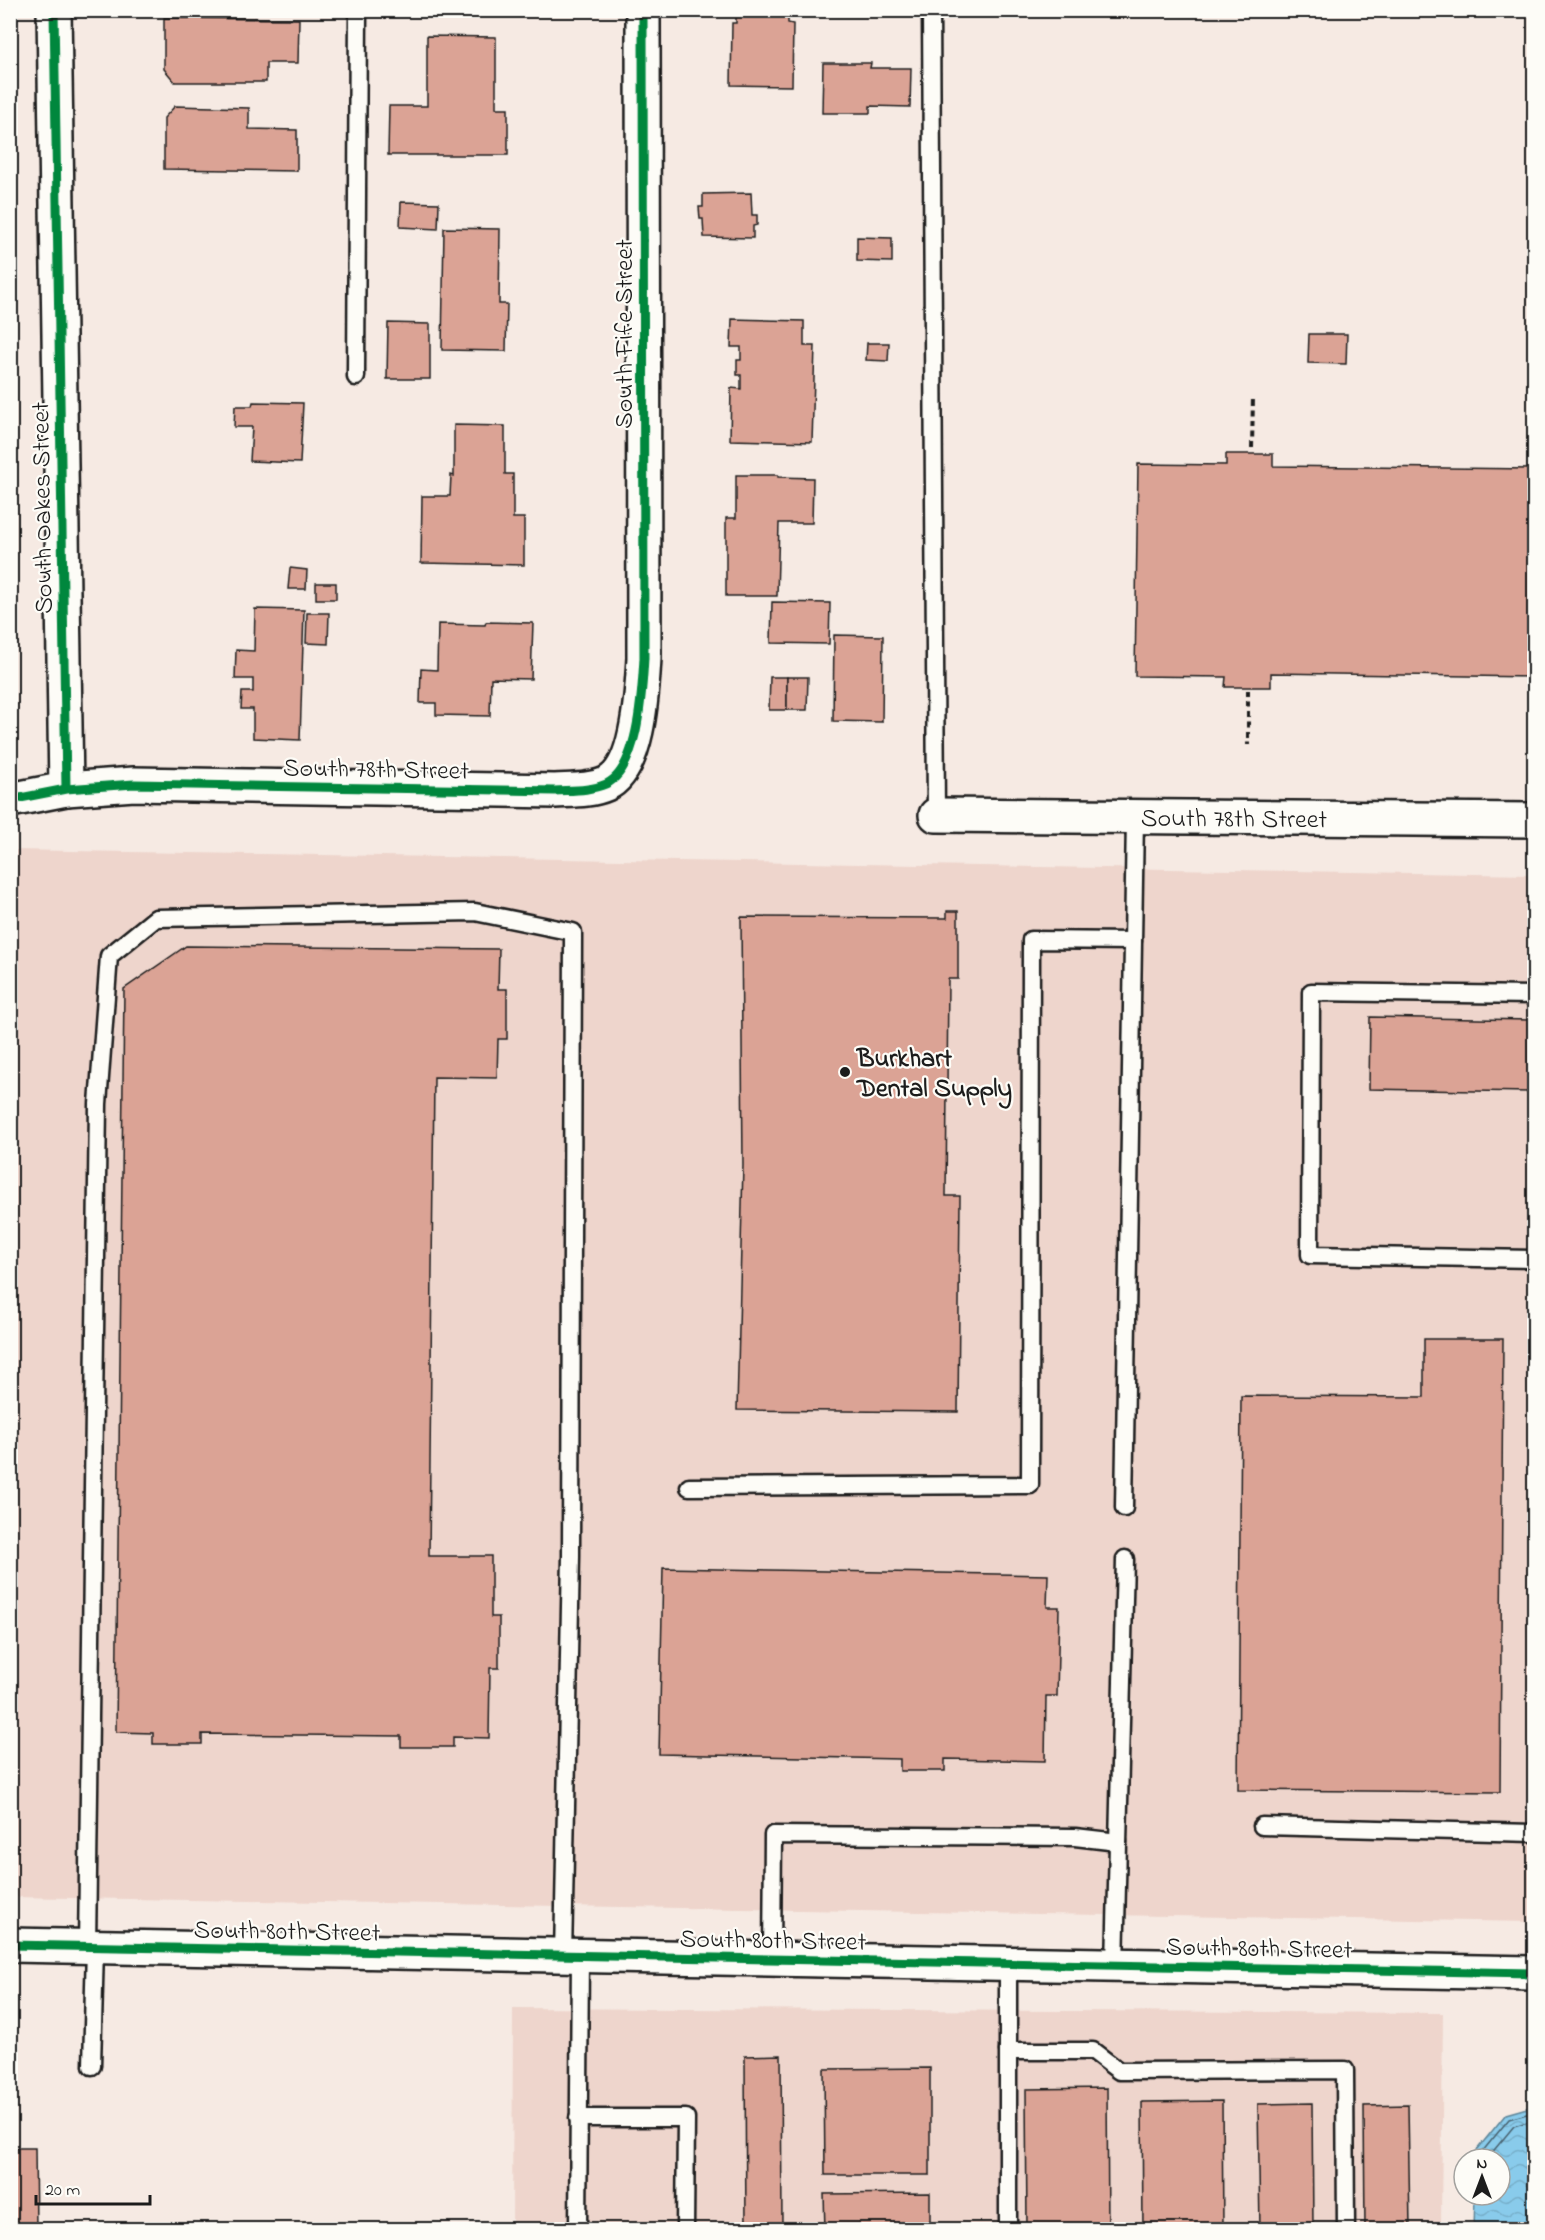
<svg xmlns="http://www.w3.org/2000/svg" width="1545" height="2240" viewBox="0 0 1545 2240" font-family="'Indie Flower',sans-serif">
<defs>
<pattern id="water-waves" width="16" height="10" patternUnits="userSpaceOnUse" patternTransform="scale(1.5)"><rect width="16" height="10" fill="#89cbeb"/><path d="M0 5q4-4 8 0t8 0" fill="none" stroke="#76aec9"/></pattern>
</defs>
<rect width="100%" height="100%" fill="#f6eae3"/>
<filter id="ink" filterUnits="userSpaceOnUse"><feTurbulence type="fractalNoise" baseFrequency=".0167" numOctaves="2"/><feDisplacementMap in="SourceGraphic" scale="12" xChannelSelector="R" yChannelSelector="G"/><feConvolveMatrix kernelMatrix="1 2 1 2 8 2 1 2 1" color-interpolation-filters="sRGB"/></filter>
<g filter="url(#ink)">
<g fill="#eed5cc">
<path d="M 11,850 L 1534,875 L 1534,1922 L 11,1897 Z"/>
<path d="M 513,2008 L 1443,2013 L 1441,2229 L 512,2230 Z"/>
</g>
<path fill="url(#water-waves)" stroke="#5d8598" stroke-width="1.5" d="M 1534,2106 L 1534,2229 L 1474,2229 L 1475,2195 L 1500,2195 L 1500,2159 L 1476,2159 L 1476,2151 L 1506,2114 Z"/>
<g fill="none" stroke-linecap="round" stroke-linejoin="round">
<g stroke="#48626f" stroke-width="1.5">
<path d="M 1481,2159 L 1482,2152 L 1509,2119 L 1534,2112"/>
<path d="M 1489,2159 L 1490,2155 L 1514,2126 L 1534,2120"/>
</g>
</g>
<g fill="#dba395" stroke="#1c1c1c" stroke-width="1.5">
<path d="M 736,10 L 788,10 L 788,23 L 793,24 L 792,86 L 731,85 L 732,23 L 736,23 Z"/>
<path d="M 164,18 L 299,19 L 298,63 L 266,63 L 266,82 L 175,82 L 164,69 Z"/>
<path d="M 427,36 L 496,37 L 496,108 L 508,108 L 508,155 L 388,155 L 389,106 L 427,106 Z"/>
<path d="M 823,63 L 871,63 L 870,68 L 911,68 L 910,107 L 870,106 L 870,113 L 822,113 Z"/>
<path d="M 175,106 L 249,108 L 249,129 L 297,130 L 297,171 L 164,169 L 164,118 Z"/>
<path d="M 751,193 L 752,215 L 757,215 L 757,225 L 753,226 L 753,238 L 704,237 L 703,219 L 700,219 L 699,207 L 703,207 L 703,194 Z"/>
<path d="M 401,202 L 439,203 L 438,229 L 400,227 Z"/>
<path d="M 444,228 L 500,229 L 499,304 L 507,304 L 506,351 L 442,350 Z"/>
<path d="M 857,237 L 892,238 L 892,262 L 857,261 Z"/>
<path d="M 732,319 L 804,321 L 804,346 L 815,346 L 812,442 L 730,440 L 731,388 L 741,389 L 741,375 L 737,375 L 737,360 L 741,360 L 741,347 L 731,347 Z"/>
<path d="M 388,323 L 430,324 L 430,379 L 387,379 Z"/>
<path d="M 1309,334 L 1347,334 L 1346,364 L 1308,363 Z"/>
<path d="M 867,343 L 889,343 L 888,361 L 866,360 Z"/>
<path d="M 253,402 L 303,403 L 300,463 L 250,461 L 252,427 L 234,427 L 235,406 L 252,406 Z"/>
<path d="M 454,425 L 505,426 L 505,474 L 513,474 L 513,518 L 524,518 L 524,565 L 421,563 L 422,496 L 450,496 L 451,475 L 454,476 Z"/>
<path d="M 1226,454 L 1273,454 L 1273,466 L 1534,469 L 1534,677 L 1271,673 L 1271,687 L 1225,687 L 1226,677 L 1135,676 L 1138,464 L 1226,465 Z"/>
<path d="M 736,475 L 778,475 L 778,477 L 813,478 L 812,523 L 779,523 L 777,596 L 726,596 L 726,518 L 736,518 Z"/>
<path d="M 290,568 L 307,570 L 306,589 L 288,589 Z"/>
<rect x="316" y="583" width="20" height="16"/>
<path d="M 772,602 L 830,603 L 829,644 L 771,643 Z"/>
<path d="M 255,609 L 304,610 L 300,740 L 253,738 L 253,709 L 241,709 L 242,692 L 253,692 L 253,679 L 235,679 L 236,650 L 254,651 Z"/>
<path d="M 307,613 L 329,613 L 328,644 L 306,643 Z"/>
<path d="M 486,622 L 533,623 L 531,679 L 491,678 L 490,716 L 436,715 L 436,703 L 420,703 L 421,669 L 437,670 L 438,624 L 485,625 Z"/>
<path d="M 834,635 L 883,636 L 882,722 L 833,721 Z"/>
<path d="M 770,677 L 787,677 L 787,710 L 769,710 Z"/>
<path d="M 787,677 L 808,677 L 807,710 L 787,710 Z"/>
<path d="M 947,911 L 958,911 L 958,979 L 948,979 L 946,1196 L 960,1196 L 958,1412 L 737,1410 L 743,1165 L 741,917 L 947,918 Z"/>
<path d="M 186,946 L 499,949 L 498,989 L 507,989 L 507,1039 L 498,1039 L 497,1078 L 434,1077 L 429,1556 L 491,1556 L 491,1617 L 499,1617 L 499,1668 L 490,1668 L 489,1738 L 453,1737 L 453,1747 L 401,1747 L 401,1736 L 202,1734 L 202,1744 L 153,1744 L 153,1733 L 116,1732 L 124,989 Z"/>
<path d="M 1370,1017 L 1530,1020 L 1528,1092 L 1369,1089 Z"/>
<path d="M 1424,1339 L 1503,1339 L 1500,1792 L 1238,1790 L 1241,1396 L 1424,1397 Z"/>
<path d="M 663,1568 L 1048,1575 L 1047,1607 L 1059,1607 L 1057,1696 L 1046,1696 L 1045,1761 L 945,1759 L 945,1771 L 900,1771 L 900,1759 L 659,1754 Z"/>
<path d="M 781,2055 L 782,2230 L 746,2230 L 745,2056 Z"/>
<path d="M 930,2068 L 930,2175 L 825,2175 L 824,2069 Z"/>
<path d="M 1107,2088 L 1108,2230 L 1027,2230 L 1026,2089 Z"/>
<path d="M 1222,2101 L 1223,2230 L 1143,2230 L 1142,2102 Z"/>
<path d="M 1312,2103 L 1313,2230 L 1260,2230 L 1258,2104 Z"/>
<path d="M 1408,2105 L 1410,2230 L 1365,2230 L 1364,2106 Z"/>
<path d="M 10,2148 L 35,2148 L 36,2230 L 10,2230 Z"/>
<path d="M 930,2193 L 930,2230 L 825,2230 L 824,2194 Z"/>
</g>
<g fill="none" stroke-linecap="round" stroke-linejoin="round">
<defs>
<g id="lane">
<path d="M 931,10 L 936,815"/>
<path d="M 356,377 L 358,10"/>
<path d="M 1534,995 L 1311,992 L 1310,1255 L 1534,1259"/>
<path d="M 689,1487 L 1030,1485 L 1031,940 L 1133,941"/>
<path d="M 1124,1508 L 1135,817"/>
<path d="M 1262,1826 L 1534,1833"/>
<path d="M 87,1947 L 98,1104 L 109,956 L 156,918 L 475,912 L 573,932 L 571,1556 L 563,1956"/>
<path d="M 772,1959 L 773,1835 L 1075,1837 L 1118,1842"/>
<path d="M 1008,1964 L 1008,2230"/>
<path d="M 1115,1966 L 1125,1559"/>
<path d="M 1008,2051 L 1093,2051 L 1119,2071 L 1345,2070 L 1346,2230"/>
<path d="M 92,2066 L 95,1947"/>
<path d="M 578,2118 L 686,2118 L 685,2230"/>
<path d="M 578,2230 L 580,1956"/>
</g>
<g id="street">
<path d="M 54,10 L 66,789"/>
<path d="M 10,800 L 66,789 L 134,784 L 555,791 C 572,790 590,791 606,784 C 639,769 642,690 644,658 L 643,10"/>
<path id="s1" d="M 936,815 L 1534,820"/>
<path d="M 10,1945 L 1534,1973"/>
</g>
</defs>
<use href="#lane" stroke="#1c1c1c" stroke-width="21"/>
<use href="#street" stroke="#1c1c1c" stroke-width="38"/>
<g stroke="#1c1c1c" stroke-width="4" stroke-dasharray="6 4.5" stroke-linecap="butt">
<path d="M 1252,448 L 1253,397"/>
<path d="M 1248,690 L 1248,745"/>
</g>
<use href="#lane" stroke="#fdfcf7" stroke-width="16"/>
<use href="#street" stroke="#fdfcf7" stroke-width="33"/>
<defs>
<g id="cycleway">
<path d="M 54,10 L 66,789"/>
<path d="M 10,800 L 66,789 L 134,784 L 555,791 C 572,790 590,791 606,784 C 639,769 642,690 644,658 L 643,10"/>
<path d="M 10,1945 L 1534,1973"/>
</g>
</defs>
<use href="#cycleway" stroke="#fdfcf7" stroke-width="13"/>
<use href="#cycleway" stroke="#00873e" stroke-width="9"/>
</g>
</g>
<circle fill="#1c1c1c" stroke="#fdfcf7" stroke-width="2" cx="845" cy="1072" r="6"/>
<g text-anchor="middle" stroke-width="4.5" stroke-linejoin="round" paint-order="stroke">
<g font-size="26" fill="#1c1c1c" stroke="#fdfcf7">
<text transform="translate(623 334) rotate(-90)" y="9">South Fife Street</text>
<text transform="translate(41 508) rotate(-91)" y="9">South Oakes Street</text>
<text transform="translate(376 768) rotate(1)" y="9">South 78th Street</text>
<text dy="9" stroke="none"><textPath href="#s1" startOffset="298">South 78th Street</textPath></text>
<text transform="translate(287 1930) rotate(1)" y="9">South 80th Street</text>
<text transform="translate(773 1939) rotate(1)" y="9">South 80th Street</text>
<text transform="translate(1259 1947) rotate(1)" y="9">South 80th Street</text>
</g>
<g font-size="26" font-weight="bold" fill="#1c1c1c" stroke="#fdfcf7" text-anchor="start">
<text x="857" y="1066">Burkhart<tspan x="857" dy="30">Dental Supply</tspan></text>
</g>
</g>
<rect width="1545" height="2240" fill="none" stroke="#fdfcf7" stroke-width="36"/>
<rect x="18" y="18" width="1509" height="2204" fill="none" stroke="#1c1c1c" stroke-width="2" filter="url(#ink)"/>
<g transform="translate(1482 2177)"><circle r="28" fill="#fdfcf7" stroke="#a3a29f" stroke-width="1.5"/>
<path d="M0-4.5L10 22L0 15L-10 22Z" fill="#1c1c1c"/>
<text y="-9" font-size="16" font-weight="bold" text-anchor="middle" fill="#1c1c1c">N</text>
</g>
<path d="M36 2195v9h114v-9" fill="none" stroke="#1c1c1c" stroke-width="3"/>
<text x="45" y="2195" font-size="18" fill="#1c1c1c" stroke="#fdfcf7" stroke-width="4.5" paint-order="stroke">20 m</text>
</svg>
